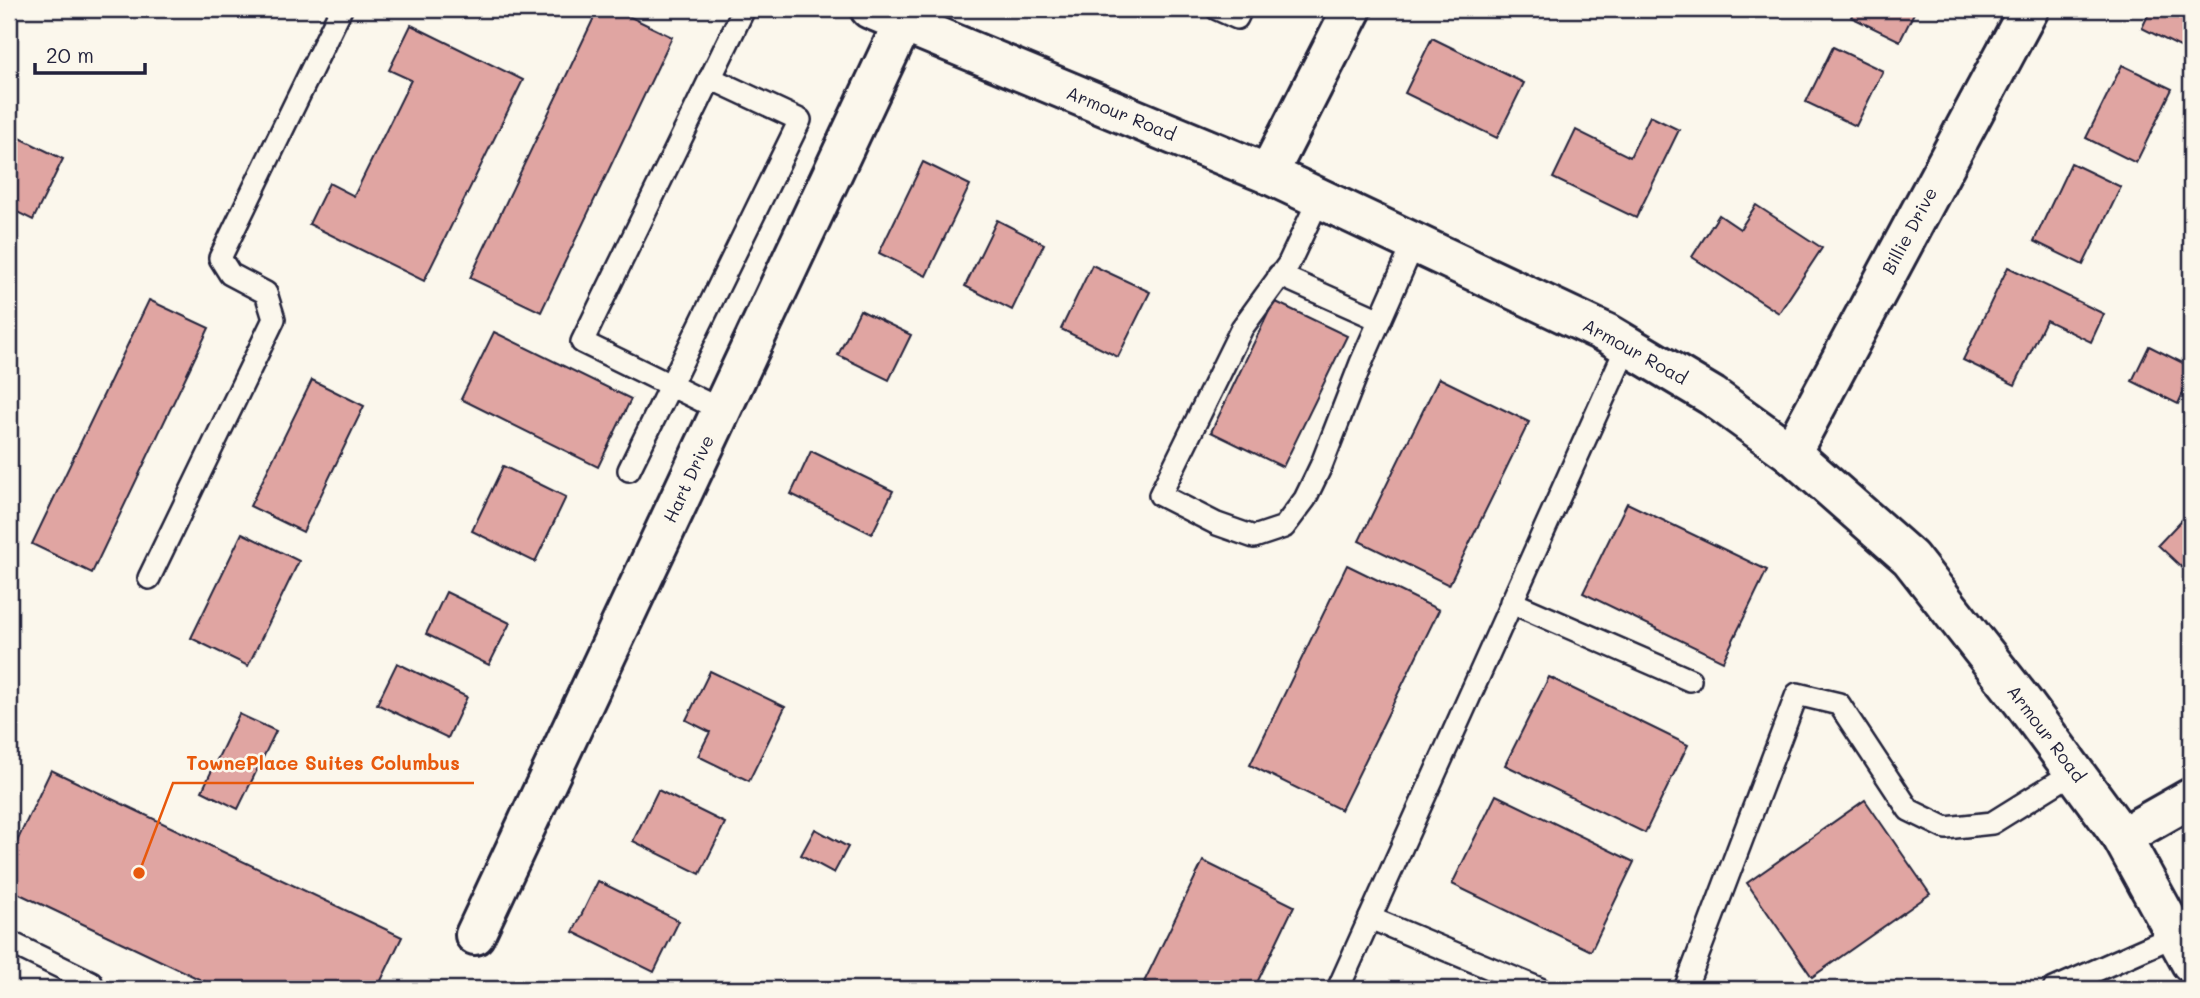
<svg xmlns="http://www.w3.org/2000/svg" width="2200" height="998" viewBox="0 0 2200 998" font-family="Mali,sans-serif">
<rect width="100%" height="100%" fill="#fbf7ec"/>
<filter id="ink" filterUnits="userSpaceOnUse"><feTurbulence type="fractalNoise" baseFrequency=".0143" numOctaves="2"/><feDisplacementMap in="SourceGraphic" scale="14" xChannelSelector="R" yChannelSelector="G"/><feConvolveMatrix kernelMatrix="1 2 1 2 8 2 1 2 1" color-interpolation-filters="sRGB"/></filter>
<g filter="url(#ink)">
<g fill="#e0a5a2" stroke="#22223b" stroke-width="2">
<path d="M 598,9 L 614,9 L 672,37 L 541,312 L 470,278 Z"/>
<path d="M 1855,9 L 1916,9 L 1900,41 L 1851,17 Z"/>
<path d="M 2151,9 L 2191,9 L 2190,52 L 2142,28 Z"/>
<path d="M 411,25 L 523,80 L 424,281 L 309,224 L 329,183 L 354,196 L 411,80 L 389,70 Z"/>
<path d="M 1432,38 L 1524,83 L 1497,138 L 1405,93 Z"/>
<path d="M 1833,47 L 1883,71 L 1856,126 L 1806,102 Z"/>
<path d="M 2122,65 L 2172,89 L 2136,163 L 2086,138 Z"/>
<path d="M 1650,116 L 1679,130 L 1636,218 L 1553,178 L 1576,130 L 1630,157 Z"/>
<path d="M 20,138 L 63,159 L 33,220 L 9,208 L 9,161 Z"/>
<path d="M 923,162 L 970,185 L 926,276 L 879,253 Z"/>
<path d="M 2071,163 L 2121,187 L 2083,265 L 2034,241 Z"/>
<path d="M 1756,205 L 1822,248 L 1779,313 L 1692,257 L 1719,215 L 1740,229 Z"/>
<path d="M 997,220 L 1044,244 L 1012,310 L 965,286 Z"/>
<path d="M 1092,265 L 1150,292 L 1118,357 L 1061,329 Z"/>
<path d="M 2008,267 L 2104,314 L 2091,342 L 2046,320 L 2015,385 L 1963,360 Z"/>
<path d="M 149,300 L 209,328 L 92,573 L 32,544 Z"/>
<path d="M 1274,301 L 1347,336 L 1283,467 L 1211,432 Z"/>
<path d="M 860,310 L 911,335 L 889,380 L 838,355 Z"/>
<path d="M 494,332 L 631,399 L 598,467 L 461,399 Z"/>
<path d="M 2149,346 L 2191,367 L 2191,376 L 2178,404 L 2132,381 Z"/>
<path d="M 1439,378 L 1529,422 L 1449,585 L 1359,541 Z"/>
<path d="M 312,380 L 364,406 L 303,532 L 250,506 Z"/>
<path d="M 811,451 L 893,491 L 872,534 L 791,494 Z"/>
<path d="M 503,466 L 566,497 L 535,562 L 472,531 Z"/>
<path d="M 1627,503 L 1767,570 L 1723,661 L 1583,593 Z"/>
<path d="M 2191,510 L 2191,576 L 2158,545 Z"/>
<path d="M 242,533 L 299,561 L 248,666 L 191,638 Z"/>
<path d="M 1347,565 L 1439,610 L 1341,810 L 1250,765 Z"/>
<path d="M 446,592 L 510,623 L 489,665 L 426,634 Z"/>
<path d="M 397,663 L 467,697 L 448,738 L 377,704 Z"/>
<path d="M 710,671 L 785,707 L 749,781 L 698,756 L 710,732 L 686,720 Z"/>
<path d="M 1549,677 L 1688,745 L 1645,833 L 1505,765 Z"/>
<path d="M 239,714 L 276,731 L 238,809 L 202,791 Z"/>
<path d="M 51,770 L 402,937 L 377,989 L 220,989 L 9,889 L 9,858 Z"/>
<path d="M 658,790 L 725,823 L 700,874 L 633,841 Z"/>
<path d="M 1496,795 L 1634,862 L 1591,951 L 1452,884 Z"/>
<path d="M 1865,800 L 1930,894 L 1812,977 L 1747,883 Z"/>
<path d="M 815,829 L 848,847 L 834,873 L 801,855 Z"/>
<path d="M 1203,861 L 1294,906 L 1254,989 L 1158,989 L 1144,982 Z"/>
<path d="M 598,881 L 679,921 L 654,972 L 573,932 Z"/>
</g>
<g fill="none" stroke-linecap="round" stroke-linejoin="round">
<defs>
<g id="service">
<path d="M 1217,9 L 1237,18 L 1241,9"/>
<path d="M 1319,199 L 1288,265 L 1242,328 L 1160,495 L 1217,524 L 1254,537 L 1284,527 L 1305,499 L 1321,466 L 1361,363 L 1414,243"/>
<path d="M 1279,275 L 1380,320"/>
<path d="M 721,410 L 582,342 L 744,9"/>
<path d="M 629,470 L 800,120 L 710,78"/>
<path d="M 149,578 L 274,319 L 266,293 L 230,274 L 220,258 L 341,9"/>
<path d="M 1511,602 L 1690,680"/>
<path d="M 1370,918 L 1540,989"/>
<path d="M 9,942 L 91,982 L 87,989"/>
<path d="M 1338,989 L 1627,346"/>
<path d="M 1685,989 L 1797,694 L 1839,704 L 1909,810 L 1946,828 L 1992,823 L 2074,772"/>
<path d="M 2054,989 L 2176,935"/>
</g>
<g id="minor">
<path d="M 1268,174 L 1352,9"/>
<path d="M 1791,453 L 2029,9"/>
<path d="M 2122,837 L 2191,798"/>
<path d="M 475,935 L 903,23"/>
</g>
<path id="tertiary" d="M 870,9 L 1268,174 L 1608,334 L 1712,396 L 1791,453 L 1910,558 L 2022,701 L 2122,837 L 2191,963"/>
</defs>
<use href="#service" stroke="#22223b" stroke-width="26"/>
<use href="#minor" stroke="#22223b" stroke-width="44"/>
<use href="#tertiary" stroke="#22223b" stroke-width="44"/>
<use href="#service" stroke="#fbf7ec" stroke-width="21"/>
<use href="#minor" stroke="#fbf7ec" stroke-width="38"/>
<use href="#tertiary" stroke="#fbf7ec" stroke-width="38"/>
</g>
</g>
<g text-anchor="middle" stroke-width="5" stroke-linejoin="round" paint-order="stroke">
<g font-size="18" fill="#22223b" stroke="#fbf7ec">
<text transform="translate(1121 114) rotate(22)" y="6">Armour Road</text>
<text transform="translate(1910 231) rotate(-62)" y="6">Billie Drive</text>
<text transform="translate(1635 352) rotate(29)" y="6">Armour Road</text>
<text transform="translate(689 479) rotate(-65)" y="6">Hart Drive</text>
<text transform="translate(2046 734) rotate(53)" y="6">Armour Road</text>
</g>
</g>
<path fill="none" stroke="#e8590c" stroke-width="2.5" d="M139 873L173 783H474"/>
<circle fill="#e8590c" stroke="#fbf7ec" stroke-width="2.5" cx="139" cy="873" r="7"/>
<g font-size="19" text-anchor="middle" font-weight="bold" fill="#e8590c" stroke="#fbf7ec" stroke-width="5" stroke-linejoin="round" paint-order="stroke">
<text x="323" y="770">TownePlace Suites Columbus</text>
</g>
<rect width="2200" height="998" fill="none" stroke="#fbf7ec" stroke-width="35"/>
<rect x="18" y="18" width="2165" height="963" fill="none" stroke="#22223b" stroke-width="2.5" filter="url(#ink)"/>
<path d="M35 63v10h110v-10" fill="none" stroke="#22223b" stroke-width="3.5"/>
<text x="46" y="63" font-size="21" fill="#22223b" stroke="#fbf7ec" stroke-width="5" paint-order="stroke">20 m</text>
</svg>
